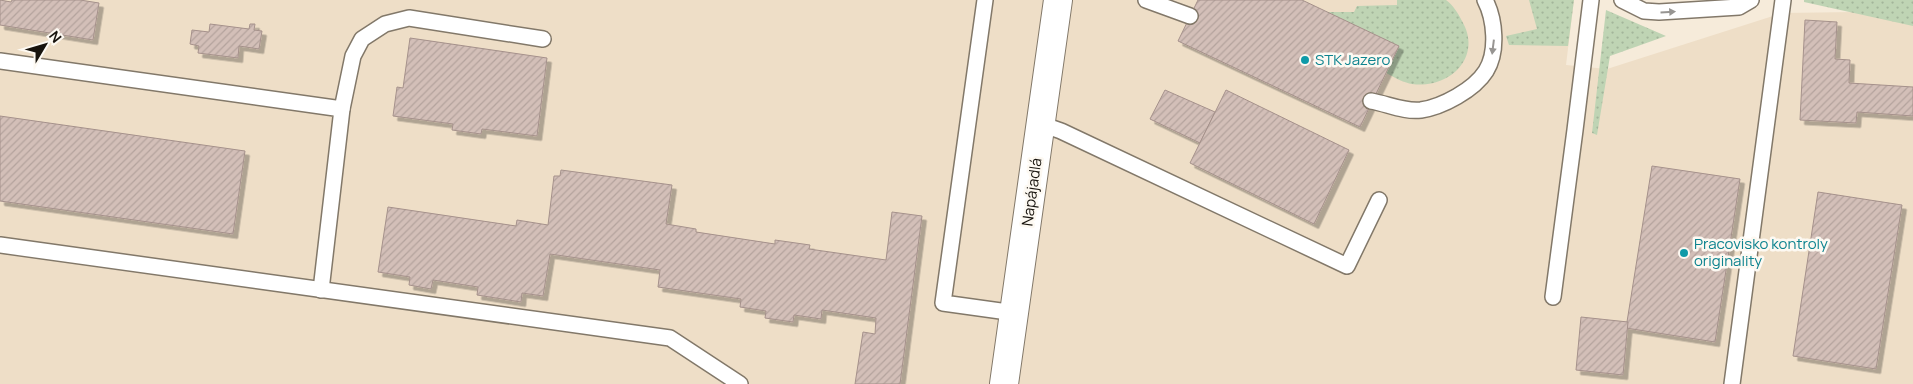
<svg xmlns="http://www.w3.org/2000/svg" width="1913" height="384" viewBox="0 0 1913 384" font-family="Manrope,sans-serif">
<defs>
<pattern id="grass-dots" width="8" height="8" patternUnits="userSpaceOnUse" patternTransform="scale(1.25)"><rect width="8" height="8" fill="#bfd4b4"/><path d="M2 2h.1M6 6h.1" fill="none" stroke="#a3b59a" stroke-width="1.8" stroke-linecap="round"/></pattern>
<pattern id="building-hatch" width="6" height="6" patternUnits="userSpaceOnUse" patternTransform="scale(1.25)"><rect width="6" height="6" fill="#d3bfb8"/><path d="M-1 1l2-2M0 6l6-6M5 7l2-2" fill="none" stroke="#b4a39d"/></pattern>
<filter id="shadow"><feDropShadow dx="4.5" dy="4.5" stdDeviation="0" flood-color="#0004"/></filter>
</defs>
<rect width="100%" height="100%" fill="#f6ebda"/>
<path fill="#eedec7" d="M 0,0 L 1574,0 L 1566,65 L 1607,69 L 1782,13 L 1855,12 L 1880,18 L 1913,19 L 1913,384 L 0,384 Z"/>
<g fill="url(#grass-dots)">
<path d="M 1397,0 L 1446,0 C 1453,5 1458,13 1462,21 C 1483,57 1450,89 1412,84 C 1405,83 1395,78 1388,74 C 1380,70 1374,61 1368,56 C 1354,41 1340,26 1326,12 L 1354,12 L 1357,6 L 1397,5 Z"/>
<path d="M 1529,0 L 1574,0 L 1568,46 L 1509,45 L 1506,36 L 1537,29 Z"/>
<path d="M 1804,0 L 1913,0 L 1913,26 L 1804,2 Z"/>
<path d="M 1606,10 L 1666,36 L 1610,56 L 1597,135 L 1592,133 Z"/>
</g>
<g fill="url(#building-hatch)" stroke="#a5918b" filter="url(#shadow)">
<path d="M 0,0 L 11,2 L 12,0 L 80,0 L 99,3 L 93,40 L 0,25 Z"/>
<path d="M 1198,0 L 1302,0 L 1399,46 L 1360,127 L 1178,41 Z"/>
<path d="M 1805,20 L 1837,22 L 1835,59 L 1850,60 L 1849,83 L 1913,87 L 1913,116 L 1857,112 L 1856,123 L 1800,120 Z"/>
<path d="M 210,24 L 249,29 L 250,24 L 255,24 L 254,30 L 262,31 L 259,49 L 239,46 L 238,58 L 198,53 L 199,46 L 190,44 L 192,30 L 209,32 Z"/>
<path d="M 410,38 L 547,58 L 537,136 L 482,129 L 481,134 L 452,130 L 453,124 L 393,116 L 397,87 L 403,88 Z"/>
<path d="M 1165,90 L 1215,112 L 1200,143 L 1150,119 Z"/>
<path d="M 1226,90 L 1349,150 L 1314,224 L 1190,163 Z"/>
<path d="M 0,116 L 245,151 L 233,234 L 0,201 Z"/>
<path d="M 1652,166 L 1740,179 L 1715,342 L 1626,328 Z"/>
<path d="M 561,170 L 672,185 L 666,224 L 696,229 L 696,232 L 775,244 L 775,240 L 810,245 L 809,249 L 886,260 L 892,212 L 922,216 L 900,384 L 855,384 L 863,332 L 875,334 L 876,318 L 822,310 L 821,319 L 794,315 L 793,322 L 765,318 L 766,311 L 740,307 L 741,299 L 658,287 L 660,270 L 550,254 L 543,296 L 522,293 L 521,302 L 477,295 L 478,287 L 433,280 L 431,289 L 409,285 L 410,277 L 378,272 L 388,207 L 516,226 L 517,220 L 548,225 L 554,176 L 560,176 Z"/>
<path d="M 1818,192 L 1902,205 L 1876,369 L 1793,356 Z"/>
<path d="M 1581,317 L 1628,322 L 1623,375 L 1576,370 Z"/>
</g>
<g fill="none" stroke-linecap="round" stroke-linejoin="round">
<defs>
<g id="service">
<path d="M 985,0 L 943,303 L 1015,313"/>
<path d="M 1146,0 L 1190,16"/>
<path d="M 1622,0 L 1644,11 L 1659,12 L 1739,7 L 1751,0"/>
<path d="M 0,61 L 342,109 L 321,290"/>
<path d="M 1371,101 C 1388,104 1404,112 1421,110 C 1442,107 1474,90 1486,71 C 1498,52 1495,19 1485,0"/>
<path d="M 342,109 L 353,56 L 362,39 L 385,24 L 409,18 L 543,39"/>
<path d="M 1041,124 L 1061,131 L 1347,266 L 1379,200"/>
<path d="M 0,245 L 670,338 L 740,384"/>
<path d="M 1553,297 L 1575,130 L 1591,0"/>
<path d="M 1732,384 L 1783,0"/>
</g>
<path id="minor" d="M 1004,384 L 1058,0"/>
</defs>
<use href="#service" stroke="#827869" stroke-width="18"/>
<use href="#minor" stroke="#827869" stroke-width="30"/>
<use href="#service" stroke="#fff" stroke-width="15"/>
<use href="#minor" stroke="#fff" stroke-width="28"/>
</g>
<defs><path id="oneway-solid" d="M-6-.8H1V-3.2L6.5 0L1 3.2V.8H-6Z" transform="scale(1.25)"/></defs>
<g fill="#979592">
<use href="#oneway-solid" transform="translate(1668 12) rotate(-4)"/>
<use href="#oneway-solid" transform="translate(1493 47) rotate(97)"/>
</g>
<g fill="#0f9aa8" stroke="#fdf9f2" stroke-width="2">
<circle cx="1305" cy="60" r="5"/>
<circle cx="1684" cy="253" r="5"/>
</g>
<g text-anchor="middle" stroke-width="5" stroke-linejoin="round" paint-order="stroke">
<g font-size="15" fill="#0d838f" stroke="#fdf9f2" text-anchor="start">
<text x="1315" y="65">STK Jazero</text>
<text x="1694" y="249">Pracovisko kontroly<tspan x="1694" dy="17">originality</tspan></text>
</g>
<g font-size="15" fill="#17130d" stroke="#fdf9f2">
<text transform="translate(1032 192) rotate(-82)" y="5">Napájadlá</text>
</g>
</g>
<g transform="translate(45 45) rotate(52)" stroke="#fdf9f2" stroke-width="4" paint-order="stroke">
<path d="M0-4L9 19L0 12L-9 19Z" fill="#17130d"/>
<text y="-8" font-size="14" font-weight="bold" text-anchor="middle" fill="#17130d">N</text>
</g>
</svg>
